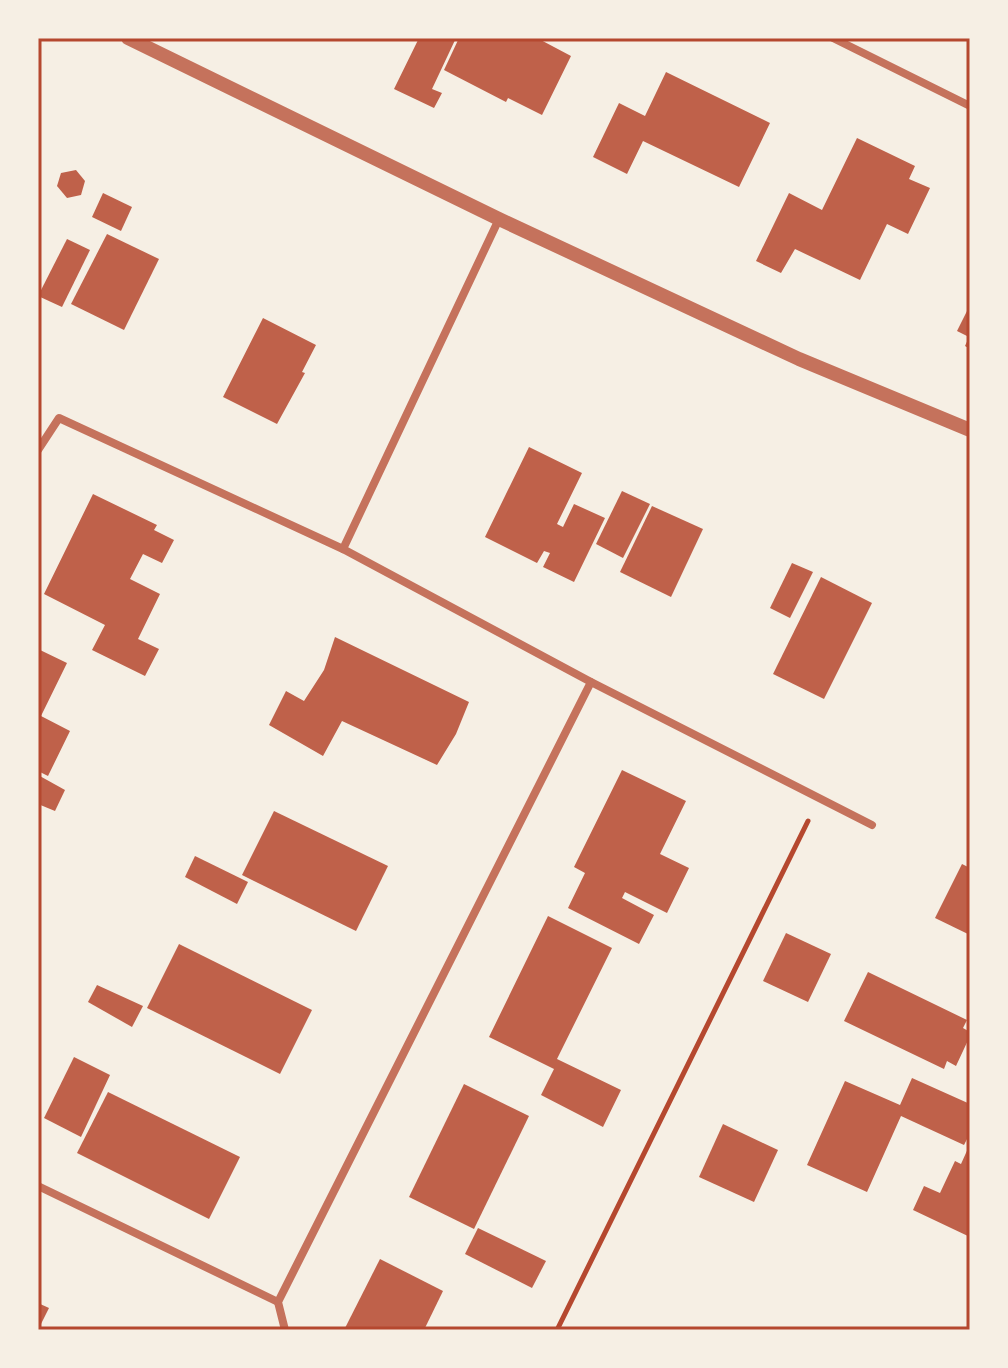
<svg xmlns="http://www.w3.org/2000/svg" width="1008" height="1368" viewBox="0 0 1008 1368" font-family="'Archivo Narrow',sans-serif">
<rect width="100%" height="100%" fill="#f6efe4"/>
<g fill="#bf614a">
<path d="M 419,38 L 456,38 L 432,89 L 442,93 L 434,108 L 394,89 Z"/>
<path d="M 459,38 L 537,38 L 571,56 L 542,115 L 508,98 L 506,102 L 444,70 Z"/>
<path d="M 666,72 L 770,123 L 739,187 L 643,141 L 627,174 L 593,157 L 619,103 L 645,116 Z"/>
<path d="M 857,138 L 915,166 L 909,179 L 930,188 L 908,234 L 887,224 L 860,280 L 795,249 L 781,273 L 756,261 L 789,193 L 822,210 Z"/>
<path d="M 76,170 L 85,181 L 81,195 L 67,198 L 57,186 L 61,173 Z"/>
<path d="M 103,193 L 132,207 L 121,231 L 92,217 Z"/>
<path d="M 107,234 L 159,259 L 124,330 L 71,304 Z"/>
<path d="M 67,239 L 90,250 L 62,307 L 38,296 Z"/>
<path d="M 970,305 L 970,349 L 965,346 L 969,337 L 957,331 Z"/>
<path d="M 263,318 L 316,345 L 302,372 L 305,373 L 277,424 L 223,397 Z"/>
<path d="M 529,447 L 582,473 L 557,524 L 563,527 L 574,504 L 605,518 L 574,582 L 543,567 L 550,553 L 544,551 L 537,563 L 485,537 Z"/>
<path d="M 622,491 L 650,504 L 623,558 L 596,544 Z"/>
<path d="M 93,494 L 157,525 L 154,530 L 174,540 L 162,563 L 143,554 L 130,579 L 160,594 L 138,639 L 159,649 L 145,676 L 92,650 L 105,625 L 44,594 Z"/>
<path d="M 652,506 L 703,529 L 671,597 L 620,572 Z"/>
<path d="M 792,563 L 813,572 L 790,618 L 770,608 Z"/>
<path d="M 821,577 L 872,603 L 824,699 L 773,674 Z"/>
<path d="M 335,637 L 469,702 L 456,734 L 437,765 L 342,721 L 323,756 L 269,725 L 286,691 L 304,701 L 324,670 Z"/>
<path d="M 38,649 L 67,663 L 41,716 L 70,731 L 48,776 L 38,771 Z"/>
<path d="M 622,770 L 686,801 L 660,854 L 689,868 L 667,913 L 625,892 L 622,898 L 654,915 L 639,944 L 568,908 L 585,873 L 574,867 Z"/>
<path d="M 38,775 L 65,790 L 55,811 L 38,804 Z"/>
<path d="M 274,811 L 388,866 L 356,931 L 242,875 Z"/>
<path d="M 195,856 L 248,882 L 237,904 L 185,877 Z"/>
<path d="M 962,864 L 970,868 L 970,935 L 935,918 Z"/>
<path d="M 548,916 L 612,948 L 557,1059 L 621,1090 L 603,1127 L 541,1095 L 554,1069 L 489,1037 Z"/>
<path d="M 786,933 L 831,954 L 808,1002 L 763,981 Z"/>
<path d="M 179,944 L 312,1010 L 280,1074 L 147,1008 Z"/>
<path d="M 868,972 L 967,1020 L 963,1028 L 970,1032 L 970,1036 L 956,1066 L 947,1061 L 944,1069 L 844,1021 Z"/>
<path d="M 97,985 L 143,1006 L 132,1027 L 88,1002 Z"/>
<path d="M 74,1057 L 110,1075 L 81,1137 L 44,1118 Z"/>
<path d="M 912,1078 L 970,1104 L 970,1133 L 964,1145 L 901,1116 L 867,1192 L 807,1165 L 845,1081 L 900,1105 Z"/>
<path d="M 464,1084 L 529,1116 L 474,1229 L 409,1197 Z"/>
<path d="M 108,1092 L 240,1157 L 209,1219 L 77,1153 Z"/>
<path d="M 723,1124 L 778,1150 L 754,1202 L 699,1177 Z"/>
<path d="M 970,1144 L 970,1237 L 913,1210 L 924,1186 L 940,1193 L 955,1161 L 961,1164 Z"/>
<path d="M 478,1228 L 546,1261 L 532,1288 L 465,1254 Z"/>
<path d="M 380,1259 L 443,1291 L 424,1330 L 344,1330 Z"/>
<path d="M 38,1303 L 49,1308 L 38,1330 Z"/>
</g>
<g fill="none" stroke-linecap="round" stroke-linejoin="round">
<path stroke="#b5482f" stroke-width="5" d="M 557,1330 L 808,821"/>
<g stroke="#c5725c" stroke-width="8">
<path d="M 833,38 L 970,106"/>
<path d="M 38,450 L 59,418 L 343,549 L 499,219"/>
<path d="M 343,549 L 591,682 L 872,825"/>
<path d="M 38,1186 L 278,1302"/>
<path d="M 285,1330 L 278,1302 L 591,682"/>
</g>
<path stroke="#c5725c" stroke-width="14" d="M 128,38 L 499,219 L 799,359 L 970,430"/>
</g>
<rect width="1008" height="1368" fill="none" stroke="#f6efe4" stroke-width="80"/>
<rect x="40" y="40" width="928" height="1288" fill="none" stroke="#b5482f" stroke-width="3"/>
</svg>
